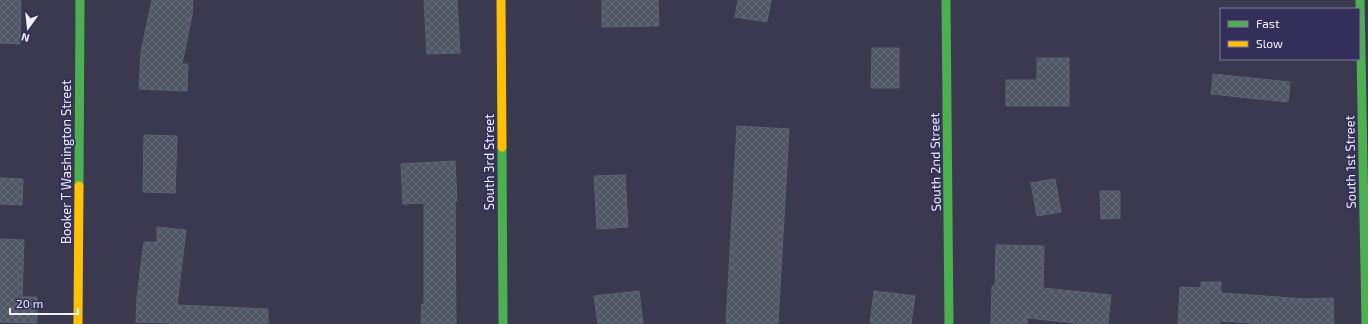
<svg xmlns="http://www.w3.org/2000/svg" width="1368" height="324" viewBox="0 0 1368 324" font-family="'Exo 2',sans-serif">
<defs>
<pattern id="building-cross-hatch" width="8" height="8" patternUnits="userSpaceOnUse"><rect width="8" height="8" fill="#4f5663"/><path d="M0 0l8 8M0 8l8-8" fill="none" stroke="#696f7a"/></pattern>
</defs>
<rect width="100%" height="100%" fill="#3b3950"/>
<g fill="url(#building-cross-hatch)" stroke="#5a6473">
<path d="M 0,0 L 21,0 L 20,44 L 0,43 Z"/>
<path d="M 152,0 L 193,0 L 192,15 L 182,64 L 188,64 L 187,91 L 139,89 L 141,52 Z"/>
<path d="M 424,0 L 457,0 L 460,53 L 427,54 Z"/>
<path d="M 602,0 L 658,0 L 659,26 L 602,27 Z"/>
<path d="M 738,0 L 771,0 L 767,22 L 735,17 Z"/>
<path d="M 872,48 L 899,48 L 899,88 L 871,88 Z"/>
<path d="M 1037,58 L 1069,58 L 1069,106 L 1006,106 L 1006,80 L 1037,80 Z"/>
<path d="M 1213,74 L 1290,82 L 1288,102 L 1211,94 Z"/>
<path d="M 737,126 L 789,129 L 778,324 L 726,324 Z"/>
<path d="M 144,135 L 177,136 L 175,193 L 143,192 Z"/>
<path d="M 455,161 L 457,201 L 455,201 L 456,324 L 421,324 L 422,304 L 424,304 L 424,203 L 403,204 L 401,164 Z"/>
<path d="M 625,175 L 628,227 L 597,229 L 594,176 Z"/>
<path d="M 0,178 L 23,179 L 22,205 L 0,204 Z"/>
<path d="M 1055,179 L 1061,212 L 1037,216 L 1031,183 Z"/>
<path d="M 1100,191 L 1120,191 L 1120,218 L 1101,219 Z"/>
<path d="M 157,227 L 186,230 L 177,305 L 268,309 L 268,324 L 170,324 L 170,323 L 136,322 L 137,298 L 144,242 L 157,242 Z"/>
<path d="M 0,239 L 24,240 L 22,297 L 37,297 L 37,323 L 0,322 Z"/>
<path d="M 996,245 L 1044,246 L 1043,288 L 1111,295 L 1108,324 L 1085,324 L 1027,318 L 1027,324 L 991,324 L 992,286 L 995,286 Z"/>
<path d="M 1201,282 L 1221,282 L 1221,293 L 1306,299 L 1333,298 L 1334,324 L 1266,324 L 1220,321 L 1219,324 L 1178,324 L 1180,287 L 1201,288 Z"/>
<path d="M 639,291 L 643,324 L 598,324 L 594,296 Z"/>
<path d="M 874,291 L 915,296 L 911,324 L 870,324 Z"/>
</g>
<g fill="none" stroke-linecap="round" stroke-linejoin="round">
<g stroke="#4caf50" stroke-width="9">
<path d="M 946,0 L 949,324"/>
<path d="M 1360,0 L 1366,324"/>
<path d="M 502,147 L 503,324"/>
<path d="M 79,186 L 80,0"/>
</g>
<g stroke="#ffc107" stroke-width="9">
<path d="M 501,0 L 502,147"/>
<path d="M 78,324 L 79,186"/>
</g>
</g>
<g text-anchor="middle" stroke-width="3.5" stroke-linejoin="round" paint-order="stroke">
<g font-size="13" fill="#f1f1fc" stroke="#332f5a">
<text transform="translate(66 162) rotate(-90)" y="5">Booker T Washington Street</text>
<text transform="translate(489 162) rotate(-90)" y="5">South 3rd Street</text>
<text transform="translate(935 162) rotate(-91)" y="5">South 2nd Street</text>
<text transform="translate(1350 162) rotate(-91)" y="5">South 1st Street</text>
</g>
</g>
<rect x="1220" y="8" width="140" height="52" fill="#332f5a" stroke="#7f7d9b"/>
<rect x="1228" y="21" width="20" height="6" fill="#4caf50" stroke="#7f7d9b"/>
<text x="1256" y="28" font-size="12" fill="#f1f1fc">Fast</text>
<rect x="1228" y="41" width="20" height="6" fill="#ffc107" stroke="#7f7d9b"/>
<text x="1256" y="48" font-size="12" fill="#f1f1fc">Slow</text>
<g transform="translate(28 28) rotate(195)" stroke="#332f5a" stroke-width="3" paint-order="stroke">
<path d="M0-3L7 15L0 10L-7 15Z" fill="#f1f1fc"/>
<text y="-6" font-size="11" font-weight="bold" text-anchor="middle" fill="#f1f1fc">N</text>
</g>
<path d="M10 308v6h68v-6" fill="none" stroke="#f1f1fc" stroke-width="2"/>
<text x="16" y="308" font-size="12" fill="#f1f1fc" stroke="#332f5a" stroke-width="3" paint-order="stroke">20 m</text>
</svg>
